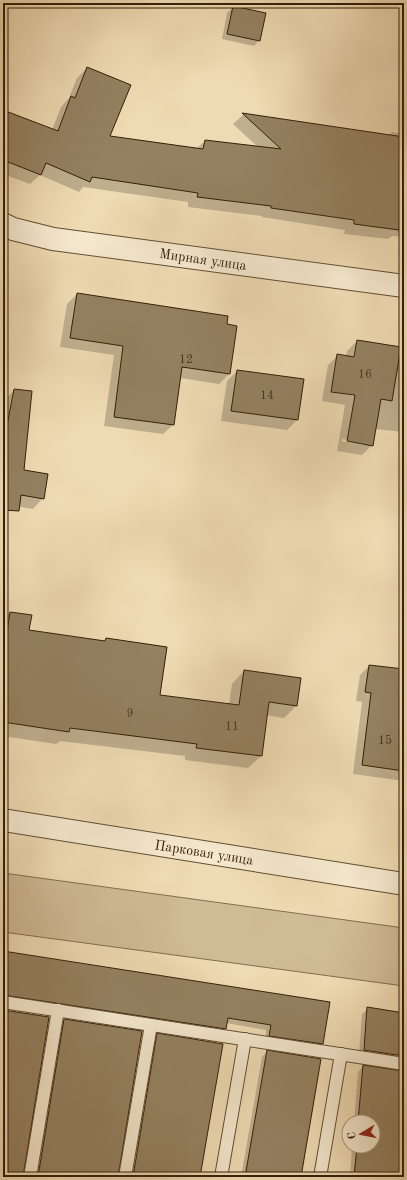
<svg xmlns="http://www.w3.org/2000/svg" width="407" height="1180" viewBox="0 0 407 1180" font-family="'Old Standard TT',serif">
<rect width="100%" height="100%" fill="#efdbb3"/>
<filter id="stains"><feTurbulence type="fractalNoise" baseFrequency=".005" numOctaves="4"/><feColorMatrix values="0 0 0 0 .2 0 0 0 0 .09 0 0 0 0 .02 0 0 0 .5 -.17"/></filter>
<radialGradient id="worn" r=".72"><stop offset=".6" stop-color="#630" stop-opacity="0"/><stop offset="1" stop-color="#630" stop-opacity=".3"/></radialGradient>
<path fill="#cfbb96" stroke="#806d4f" d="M 3,873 L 404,928 L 404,986 L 3,932 Z"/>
<g fill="#0003" fill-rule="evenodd">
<path d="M 233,7 L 259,40 L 254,46 L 222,39 L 227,13 Z"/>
<path d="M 87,68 L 108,137 L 196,149 L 205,141 L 258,147 L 233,124 L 243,115 L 389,136 L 392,132 L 404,134 L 404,237 L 392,236 L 388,239 L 344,234 L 345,230 L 262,217 L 262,216 L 188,207 L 188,202 L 83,187 L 79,192 L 40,175 L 30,184 L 3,174 L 3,114 L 52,130 L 61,107 L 69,98 L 77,78 Z"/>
<path d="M 77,294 L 226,325 L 229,374 L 219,384 L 180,378 L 173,425 L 163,434 L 104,426 L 114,355 L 60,347 L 67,304 Z"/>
<path d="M 357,341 L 404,349 L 404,432 L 375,429 L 372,445 L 362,455 L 337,451 L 345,405 L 322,401 L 328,365 L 338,355 L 346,357 L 347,351 ZM 342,439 L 366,443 L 366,445 L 342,441 Z"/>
<path d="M 237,371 L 303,380 L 297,420 L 287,430 L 221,421 L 227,381 Z"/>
<path d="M 14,390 L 22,471 L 43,498 L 33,509 L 14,506 L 9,511 L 3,510 L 3,402 Z"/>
<path d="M 3,613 L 30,616 L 28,631 L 103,642 L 106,639 L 159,696 L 229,704 L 232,684 L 244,671 L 296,706 L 284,718 L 266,715 L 261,756 L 248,768 L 185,760 L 185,756 L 60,741 L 56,744 L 3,736 Z"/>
<path d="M 369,666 L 404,670 L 404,781 L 353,774 L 362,702 L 356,701 L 360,675 Z"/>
<path d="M 3,952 L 329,1003 L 323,1043 L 317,1049 L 265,1041 L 266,1030 L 226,1023 L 225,1028 L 219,1034 L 3,1000 Z"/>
<path d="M 368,1009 L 404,1014 L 404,1064 L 359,1055 L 362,1014 Z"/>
<path d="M 64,1020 L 117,1177 L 34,1177 L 59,1026 Z"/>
<path d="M 158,1034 L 199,1177 L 129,1177 L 152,1040 Z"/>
<path d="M 267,1051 L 300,1177 L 241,1177 L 262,1057 Z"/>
<path d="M 363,1066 L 404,1072 L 404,1177 L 350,1177 L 352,1146 L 373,1146 L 373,1122 L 354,1122 L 358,1072 Z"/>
</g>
<g fill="#948161" stroke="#321f08">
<path d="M 233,6 L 266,13 L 260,41 L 227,34 Z"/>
<path d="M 87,67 L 131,85 L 110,136 L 203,149 L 205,140 L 281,149 L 242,113 L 404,137 L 404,215 L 401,215 L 399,230 L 354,224 L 354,220 L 271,208 L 271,206 L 197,197 L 198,193 L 92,177 L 90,182 L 46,163 L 41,175 L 3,160 L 3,110 L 58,131 L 71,96 L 75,98 Z"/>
<path d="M 77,293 L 228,316 L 227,324 L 237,326 L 230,374 L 182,367 L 174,425 L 114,417 L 123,346 L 70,338 Z"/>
<path d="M 357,340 L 401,347 L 392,401 L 381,399 L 373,446 L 347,441 L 355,395 L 331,392 L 337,354 L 354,357 Z"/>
<path d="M 237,370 L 304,379 L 298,420 L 231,411 Z"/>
<path d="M 14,389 L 32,391 L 24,470 L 48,474 L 44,499 L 21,495 L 19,511 L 3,510 L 3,436 L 5,436 Z"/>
<path d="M 10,612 L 32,615 L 29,630 L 105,641 L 106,638 L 167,647 L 160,695 L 239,705 L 244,670 L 301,678 L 297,706 L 269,702 L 262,756 L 196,748 L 197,744 L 70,728 L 69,732 L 3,722 L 3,656 Z"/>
<path d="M 369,665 L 404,669 L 404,771 L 362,765 L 371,693 L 365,692 Z"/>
<path d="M 3,951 L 330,1002 L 323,1044 L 269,1036 L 271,1025 L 228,1018 L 226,1029 L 3,995 Z"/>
<path d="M 367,1007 L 404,1013 L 404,1056 L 364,1050 Z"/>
<path d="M 3,1010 L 49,1017 L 23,1177 L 3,1177 Z"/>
<path d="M 64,1019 L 142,1031 L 118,1177 L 38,1177 Z"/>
<path d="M 157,1033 L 223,1044 L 200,1177 L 133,1177 Z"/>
<path d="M 267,1050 L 321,1059 L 301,1177 L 245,1177 Z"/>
<path d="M 363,1065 L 404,1071 L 404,1177 L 354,1177 L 357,1146 L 373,1146 L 373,1122 L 358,1122 Z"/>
</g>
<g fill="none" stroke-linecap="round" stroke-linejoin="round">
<defs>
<g id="service">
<path d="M 3,1002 L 404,1064"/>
<path d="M 30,1177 L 58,1010"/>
<path d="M 125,1177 L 151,1025"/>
<path d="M 221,1177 L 245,1039"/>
<path d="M 320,1177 L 341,1054"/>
</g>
<g id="minor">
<path d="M 3,224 L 13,229 L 53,239 L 404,286"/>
<path d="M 3,820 L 404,884"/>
</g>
</defs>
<use href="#service" stroke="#614e33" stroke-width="14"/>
<use href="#minor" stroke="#614e33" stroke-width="24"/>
<use href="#service" stroke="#f5e8ce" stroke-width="12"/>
<use href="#minor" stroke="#f5e8ce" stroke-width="22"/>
</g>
<g text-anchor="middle" stroke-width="3.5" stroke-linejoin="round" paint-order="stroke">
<g font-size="12" fill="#4a381e">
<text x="186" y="363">12</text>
<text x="365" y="378">16</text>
<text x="267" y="399">14</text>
<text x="130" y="717">9</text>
<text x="232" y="730">11</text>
<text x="385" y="744">15</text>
</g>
<g font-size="14" fill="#321f08" stroke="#f5e8ce">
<text transform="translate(203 259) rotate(8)" y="5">Мирная улица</text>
<text transform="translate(204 852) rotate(9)" y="5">Парковая улица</text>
</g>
</g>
<rect width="407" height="1180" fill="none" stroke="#efdbb3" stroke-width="16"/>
<rect x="4" y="4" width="399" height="1172" fill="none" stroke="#321f08" stroke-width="2"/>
<rect x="8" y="8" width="391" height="1164" fill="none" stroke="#321f08"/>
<g transform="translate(361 1134) rotate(260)"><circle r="19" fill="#f5e8ce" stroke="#a7987f"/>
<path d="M0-3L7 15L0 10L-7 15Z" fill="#8f2418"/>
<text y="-6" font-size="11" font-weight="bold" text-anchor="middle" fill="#321f08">С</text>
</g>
<rect width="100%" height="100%" filter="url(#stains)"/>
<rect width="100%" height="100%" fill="url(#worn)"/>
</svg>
